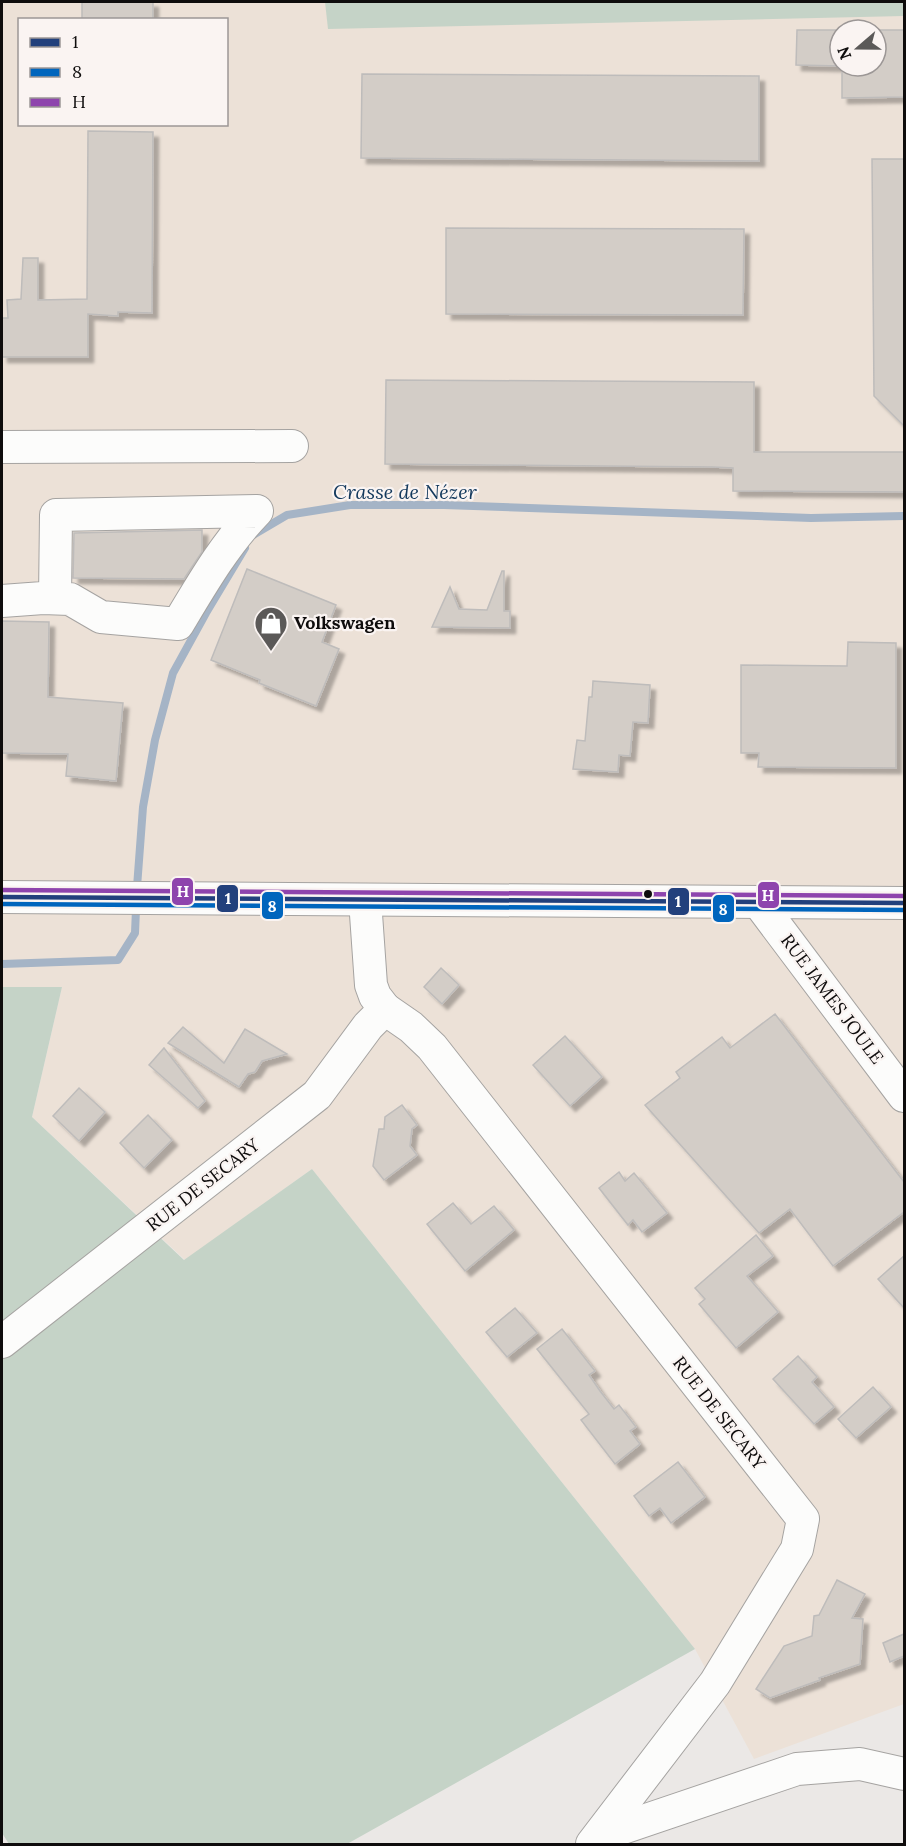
<svg xmlns="http://www.w3.org/2000/svg" width="906" height="1846" viewBox="0 0 906 1846" font-family="Lora,serif">
<defs>
<filter id="shadow"><feDropShadow dx="5.5" dy="5.5" stdDeviation="1.5" flood-color="#0004"/></filter>
</defs>
<rect width="100%" height="100%" fill="#ebe8e6"/>
<path fill="#ece1d7" fill-rule="evenodd" d="M 2,2 L 904,2 L 904,1704 L 754,1759 L 695,1649 L 312,1169 L 185,1260 L 32,1117 L 62,987 L 2,987 ZM 20,20 L 226,20 L 226,124 L 20,124 ZM 840,30 L 876,30 L 876,66 L 840,66 Z"/>
<g fill="#c5d3c7">
<path d="M 325,2 L 904,2 L 904,16 L 328,29 Z"/>
<path d="M 2,987 L 62,987 L 32,1117 L 184,1260 L 312,1169 L 695,1649 L 347,1844 L 9,1844 L 2,1833 Z"/>
</g>
<g fill="none" stroke-linecap="round" stroke-linejoin="round">
<g stroke="#a5b4c6" stroke-width="8">
<path d="M 253,535 L 287,515 L 350,505 L 444,505 L 811,518 L 904,516"/>
<path d="M 137,887 L 143,807 L 155,740 L 173,673 L 206,613 L 245,548"/>
<path d="M 2,964 L 118,960 L 135,933 L 136,909"/>
</g>
</g>
<g fill="#d3cdc7" stroke="#bebcbb" stroke-width="1.5" filter="url(#shadow)">
<rect x="82" y="2" width="71" height="18"/>
<path d="M 797,30 L 840,30 L 840,66 L 796,65 Z"/>
<path d="M 876,30 L 904,30 L 904,97 L 842,98 L 842,66 L 876,66 Z"/>
<path d="M 362,74 L 759,76 L 759,161 L 361,158 Z"/>
<path d="M 88,131 L 153,132 L 152,313 L 118,312 L 118,316 L 88,314 L 88,357 L 2,357 L 2,318 L 8,318 L 7,300 L 21,299 L 23,258 L 38,258 L 38,300 L 87,299 Z"/>
<path d="M 872,159 L 904,159 L 904,426 L 874,396 Z"/>
<path d="M 446,228 L 744,229 L 743,315 L 446,314 Z"/>
<path d="M 386,380 L 754,382 L 754,452 L 904,452 L 904,492 L 733,491 L 733,468 L 713,467 L 385,464 Z"/>
<path d="M 202,530 L 202,552 L 184,579 L 73,578 L 74,533 Z"/>
<path d="M 247,569 L 336,605 L 322,642 L 339,649 L 316,706 L 259,683 L 260,680 L 211,660 Z"/>
<path d="M 502,571 L 504,571 L 504,611 L 510,611 L 510,628 L 432,627 L 450,587 L 459,609 L 487,610 Z"/>
<path d="M 2,621 L 49,622 L 48,697 L 123,703 L 116,781 L 66,776 L 68,754 L 2,753 Z"/>
<path d="M 848,642 L 896,643 L 896,768 L 758,767 L 759,753 L 741,753 L 741,665 L 847,666 Z"/>
<path d="M 593,681 L 650,685 L 648,723 L 633,722 L 630,756 L 619,755 L 618,772 L 573,769 L 577,740 L 585,741 L 589,697 L 592,697 Z"/>
<path d="M 441,968 L 459,985 L 442,1004 L 424,987 Z"/>
<path d="M 775,1014 L 904,1182 L 904,1212 L 833,1266 L 790,1209 L 759,1233 L 645,1105 L 680,1078 L 676,1072 L 722,1037 L 730,1048 Z"/>
<path d="M 183,1027 L 224,1063 L 245,1029 L 287,1054 L 262,1061 L 255,1072 L 248,1074 L 239,1087 L 168,1043 Z"/>
<path d="M 565,1036 L 602,1077 L 570,1106 L 533,1065 Z"/>
<path d="M 164,1048 L 205,1101 L 198,1108 L 149,1065 Z"/>
<path d="M 79,1088 L 105,1112 L 79,1141 L 53,1116 Z"/>
<path d="M 402,1105 L 417,1125 L 412,1129 L 410,1146 L 417,1155 L 384,1180 L 373,1166 L 379,1129 L 384,1129 L 385,1117 Z"/>
<path d="M 148,1115 L 172,1140 L 144,1168 L 120,1143 Z"/>
<path d="M 619,1172 L 625,1181 L 634,1173 L 667,1213 L 642,1232 L 633,1220 L 628,1225 L 599,1188 Z"/>
<path d="M 453,1203 L 471,1224 L 494,1206 L 514,1230 L 465,1271 L 427,1224 Z"/>
<path d="M 756,1235 L 773,1256 L 747,1276 L 778,1312 L 736,1348 L 699,1304 L 705,1299 L 695,1288 Z"/>
<path d="M 904,1256 L 904,1308 L 878,1279 Z"/>
<path d="M 515,1308 L 537,1333 L 507,1357 L 486,1332 Z"/>
<path d="M 562,1329 L 595,1371 L 589,1375 L 600,1391 L 614,1409 L 619,1405 L 636,1427 L 630,1431 L 640,1444 L 615,1464 L 581,1420 L 589,1414 L 537,1349 Z"/>
<path d="M 798,1356 L 817,1377 L 812,1382 L 834,1407 L 814,1424 L 773,1379 Z"/>
<path d="M 873,1387 L 891,1407 L 856,1438 L 838,1419 Z"/>
<path d="M 678,1462 L 705,1497 L 671,1523 L 660,1508 L 649,1516 L 634,1496 Z"/>
<path d="M 837,1580 L 865,1594 L 852,1618 L 863,1619 L 860,1664 L 819,1678 L 820,1680 L 770,1698 L 756,1689 L 784,1646 L 812,1636 L 814,1616 L 819,1615 Z"/>
<path d="M 904,1634 L 904,1656 L 890,1662 L 883,1643 Z"/>
</g>
<g fill="none" stroke-linecap="round" stroke-linejoin="round">
<defs>
<g id="minor">
<path d="M 2,447 L 292,446"/>
<path d="M 2,601 L 43,598 L 70,599 L 101,617 L 178,624 C 202,584 225,544 257,511 L 56,515 L 55,598"/>
<path d="M 2,897 L 904,903"/>
<path d="M 759,903 L 904,1096"/>
<path d="M 385,1009 L 411,1027 L 432,1047 L 803,1519 L 797,1549 L 715,1683 L 592,1844"/>
<path d="M 2,1342 L 317,1095 L 368,1026 L 385,1009 L 375,996 L 371,985 L 365,900"/>
<path d="M 599,1836 L 797,1769 L 860,1764 L 904,1774"/>
</g>
</defs>
<use href="#minor" stroke="#a5a3a1" stroke-width="34"/>
<use href="#minor" stroke="#fcfcfb" stroke-width="32"/>
<defs>
<path id="bus-1" d="M 2,897 L 904,903"/>
<path id="bus-2" d="M 2,904 L 904,910"/>
<path id="bus-3" d="M 2,890 L 904,896"/>
</defs>
<use href="#bus-1" stroke="#faf4f2" stroke-width="9"/>
<use href="#bus-2" stroke="#faf4f2" stroke-width="9"/>
<use href="#bus-3" stroke="#faf4f2" stroke-width="9"/>
<use href="#bus-1" stroke="#22407c" stroke-width="4.5"/>
<use href="#bus-2" stroke="#0065bd" stroke-width="4.5"/>
<use href="#bus-3" stroke="#8e44ad" stroke-width="4.5"/>
</g>
<defs>
<symbol id="shop-pin" viewBox="-11 -11 22 30"><path d="M0 17L-7.5 6A9.5 9.5 0 1 1 7.5 6Z" fill="#5b5958" stroke="#faf4f2"/><path d="M-5-2.5h2.3a2.7 3.5 0 0 1 5.4 0H5L5.5 6h-11ZM-1.5-2.5h3a1.5 2.3 0 0 0-3 0Z" fill="#fff"/></symbol>
</defs>
<g fill-rule="evenodd">
<use href="#shop-pin" x="252" y="604" width="38" height="52"/>
</g>
<circle fill="#0e0c0c" stroke="#faf4f2" stroke-width="2" cx="648" cy="894" r="5"/>
<g text-anchor="middle" stroke-width="4.5" stroke-linejoin="round" paint-order="stroke">
<g font-size="18" font-weight="bold" fill="#0e0c0c" stroke="#faf4f2" text-anchor="start">
<text x="294" y="629">Volkswagen</text>
</g>
<g font-size="18" fill="#0e0c0c" stroke="#faf4f2">
<text transform="translate(832 999) rotate(53)" y="6">RUE JAMES JOULE</text>
<text transform="translate(203 1185) rotate(-38)" y="6">RUE DE SECARY</text>
<text transform="translate(719 1413) rotate(52)" y="6">RUE DE SECARY</text>
</g>
<g font-size="20" font-style="italic" fill="#12385c" stroke="#faf4f2">
<text x="405" y="499">Crasse de Nézer</text>
</g>
</g>
<g stroke="#faf4f2" stroke-width="2">
<rect x="171" y="877" width="23" height="29" rx="6" fill="#8e44ad"/>
<rect x="757" y="881" width="23" height="28" rx="6" fill="#8e44ad"/>
<rect x="216" y="884" width="23" height="29" rx="6" fill="#22407c"/>
<rect x="667" y="887" width="23" height="29" rx="6" fill="#22407c"/>
<rect x="261" y="891" width="23" height="29" rx="6" fill="#0065bd"/>
<rect x="712" y="894" width="23" height="29" rx="6" fill="#0065bd"/>
</g>
<g font-size="16" text-anchor="middle" font-weight="bold" fill="#fff">
<text x="183" y="897">H</text>
<text x="768" y="901">H</text>
<text x="228" y="904">1</text>
<text x="678" y="907">1</text>
<text x="272" y="912">8</text>
<text x="723" y="915">8</text>
</g>
<rect width="906" height="1846" fill="none" stroke="#0e0c0c" stroke-width="6"/>
<rect x="18" y="18" width="210" height="108" fill="#faf4f2" stroke="#9c9796" stroke-width="1.5"/>
<rect x="30" y="38" width="30" height="9" fill="#22407c" stroke="#9c9796" stroke-width="1.5"/>
<text x="72" y="48" font-size="18" fill="#0e0c0c">1</text>
<rect x="30" y="68" width="30" height="9" fill="#0065bd" stroke="#9c9796" stroke-width="1.5"/>
<text x="72" y="78" font-size="18" fill="#0e0c0c">8</text>
<rect x="30" y="98" width="30" height="9" fill="#8e44ad" stroke="#9c9796" stroke-width="1.5"/>
<text x="72" y="108" font-size="18" fill="#0e0c0c">H</text>
<g transform="translate(858 48) rotate(250)"><circle r="28" fill="#faf4f2" stroke="#9c9796" stroke-width="1.5"/>
<path d="M0-4.5L10 22L0 15L-10 22Z" fill="#5b5958"/>
<text y="-9" font-size="16" font-weight="bold" text-anchor="middle" fill="#0e0c0c">N</text>
</g>
</svg>
